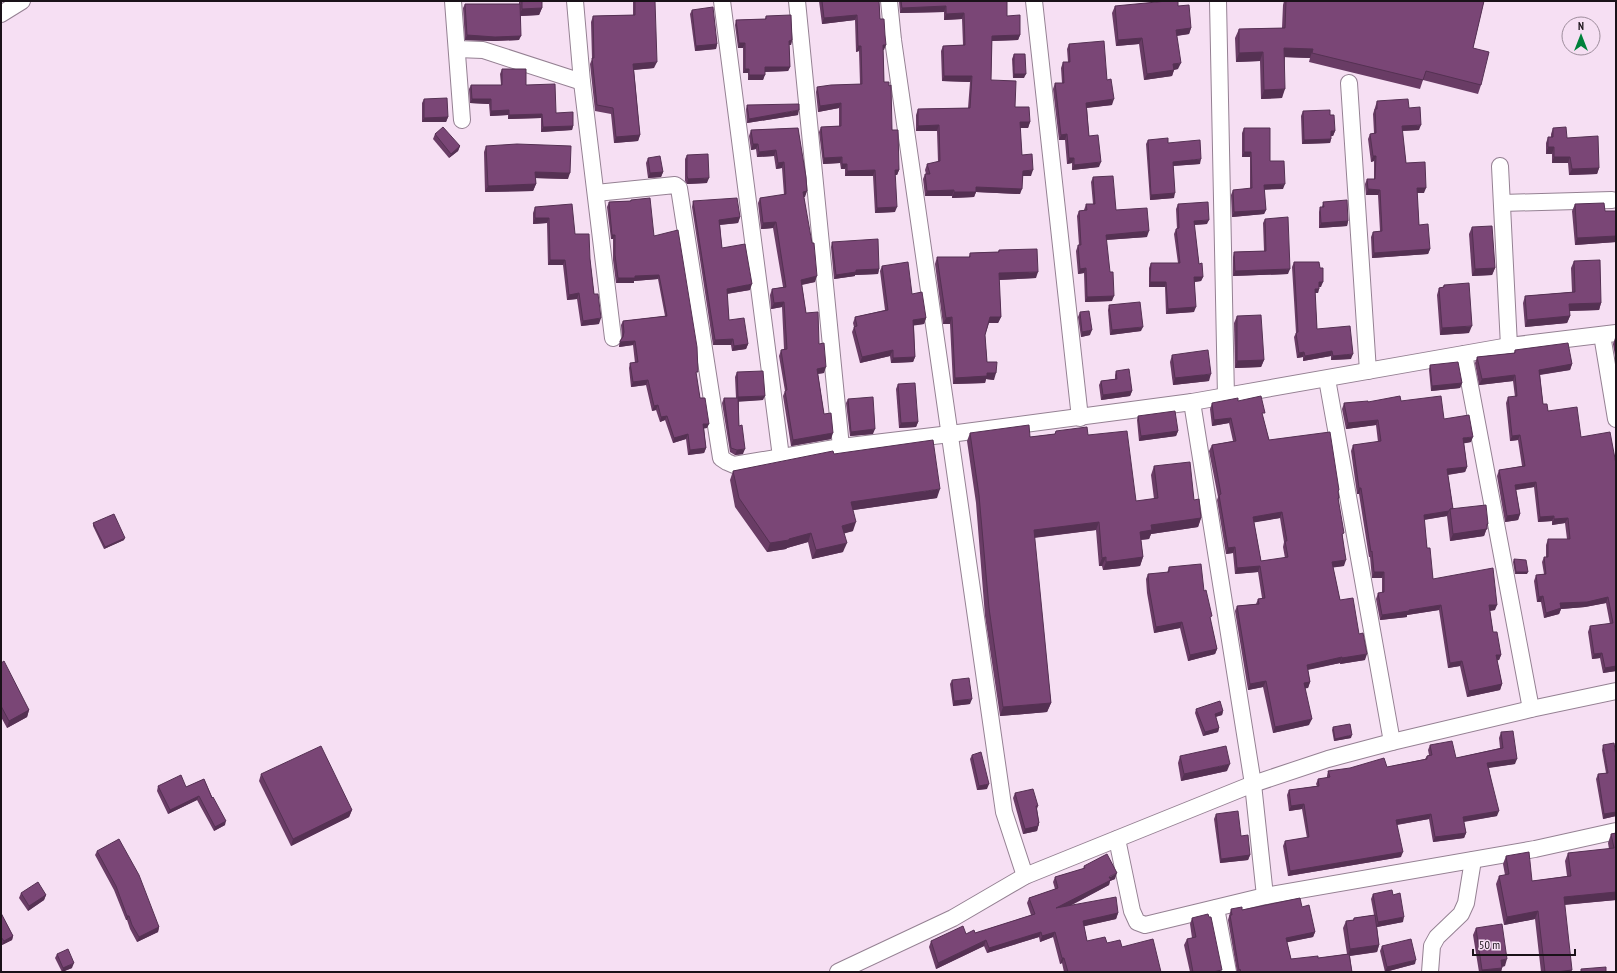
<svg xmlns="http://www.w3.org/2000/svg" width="1617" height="973" viewBox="0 0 1617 973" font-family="'PT Sans Narrow',sans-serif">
<rect width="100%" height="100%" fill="#f6dff3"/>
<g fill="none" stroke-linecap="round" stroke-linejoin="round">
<defs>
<g id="minor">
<path d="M 453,1 L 462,120"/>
<path d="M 575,1 L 582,82 L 613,338"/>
<path d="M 722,1 L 781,457"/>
<path d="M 797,1 L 841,447"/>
<path d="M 889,1 L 893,40 L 1004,812 L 1025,876"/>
<path d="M 1034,1 L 1080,418"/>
<path d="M 1218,1 L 1226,397"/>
<path d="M 1,14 L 22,1"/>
<path d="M 457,49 L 483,50 L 582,82"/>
<path d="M 1349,83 L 1368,371"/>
<path d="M 1500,166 L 1509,346"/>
<path d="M 596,193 L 675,185 L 679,188 L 721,458 L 727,462 L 734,465 L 841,447 L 950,434 L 1192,402 L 1509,346 L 1616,333"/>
<path d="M 1502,203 L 1612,200"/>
<path d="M 1602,335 L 1616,419"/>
<path d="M 1464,354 L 1531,709"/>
<path d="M 1327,379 L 1392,742"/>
<path d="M 1192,402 L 1253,784 L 1265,896"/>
<path d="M 1117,839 L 1132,911 L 1137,922 L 1145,925 L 1265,896 L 1535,849 L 1616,831"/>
<path d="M 1216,908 L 1228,972"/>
<path d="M 838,972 L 953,918 L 1025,876 L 1253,784 L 1328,759 L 1392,742 L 1531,709 L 1616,691"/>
<path d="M 1430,972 L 1432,946 L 1437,937 L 1461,914 L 1466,903 L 1473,860"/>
</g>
</defs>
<use href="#minor" stroke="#958193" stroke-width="18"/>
<use href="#minor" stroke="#fff" stroke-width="16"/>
</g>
<g fill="#693c65" fill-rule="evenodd">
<path d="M 519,1 L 542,1 L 542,8 L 539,15 L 521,16 L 519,40 L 494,41 L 465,40 L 463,8 L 465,4 L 519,4 Z"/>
<path d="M 633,1 L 655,1 L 654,68 L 634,70 L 640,135 L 638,141 L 614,143 L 611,114 L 595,111 L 590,64 L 592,59 L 591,22 L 593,16 L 633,15 Z"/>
<path d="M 819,1 L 879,1 L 880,19 L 884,50 L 883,50 L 884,82 L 899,170 L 897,175 L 895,175 L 895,212 L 875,213 L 873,176 L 845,176 L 845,169 L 841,169 L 840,163 L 823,164 L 819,132 L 821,127 L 839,126 L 839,108 L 818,112 L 816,92 L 817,87 L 860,84 L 859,51 L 856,52 L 855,20 L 822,24 Z"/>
<path d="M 899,1 L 1007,1 L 1007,16 L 1020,35 L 1018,40 L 992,41 L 991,80 L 1015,107 L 1030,122 L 1028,128 L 1020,128 L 1022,155 L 1031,176 L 1023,176 L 1020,194 L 976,192 L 974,197 L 952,198 L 952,196 L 925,196 L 923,179 L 925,174 L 926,174 L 925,170 L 927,164 L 938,162 L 937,131 L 916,131 L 916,115 L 918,109 L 968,108 L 970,82 L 942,81 L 941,51 L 943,46 L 963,45 L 962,19 L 944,20 L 944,12 L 900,13 Z"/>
<path d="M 1284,1 L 1484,1 L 1473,48 L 1481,85 L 1478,94 L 1423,80 L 1420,89 L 1309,62 L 1310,58 L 1285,57 L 1282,98 L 1261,99 L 1260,61 L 1236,62 L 1235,38 L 1239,29 L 1282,28 L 1283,5 Z"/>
<path d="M 1115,6 L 1178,6 L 1191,28 L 1189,34 L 1177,36 L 1178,69 L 1174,70 L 1172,76 L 1144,80 L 1139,44 L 1116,46 L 1112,13 Z"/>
<path d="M 692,10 L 717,44 L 716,49 L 695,51 L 690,14 Z"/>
<path d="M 766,16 L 792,40 L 791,45 L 789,45 L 790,67 L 788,71 L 765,72 L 763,80 L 748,80 L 748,73 L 743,73 L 743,48 L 738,48 L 735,25 L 736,20 L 765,19 Z"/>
<path d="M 1069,44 L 1107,80 L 1112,105 L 1087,108 L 1089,136 L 1099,167 L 1072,170 L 1072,163 L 1067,164 L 1065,140 L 1059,140 L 1053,89 L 1055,83 L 1062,83 L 1061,68 L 1063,62 L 1068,62 L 1067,49 Z"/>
<path d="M 1014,54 L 1024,78 L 1013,78 L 1012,59 Z"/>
<path d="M 502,69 L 526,85 L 556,113 L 573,126 L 572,130 L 541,132 L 541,118 L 508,119 L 508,115 L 490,116 L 489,104 L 470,103 L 469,89 L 471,85 L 501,85 L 500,74 Z"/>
<path d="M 424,99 L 448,117 L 446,122 L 422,122 L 422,103 Z"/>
<path d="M 1377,101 L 1409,108 L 1419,130 L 1402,131 L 1406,163 L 1424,193 L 1417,193 L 1419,225 L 1430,249 L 1428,254 L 1372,258 L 1371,237 L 1373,232 L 1380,231 L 1378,195 L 1366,195 L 1365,184 L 1367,179 L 1374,179 L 1374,161 L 1371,162 L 1368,139 L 1370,134 L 1374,133 L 1373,114 Z"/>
<path d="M 747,105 L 798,115 L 747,123 L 746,109 Z"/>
<path d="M 1303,111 L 1330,115 L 1335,131 L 1333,136 L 1331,136 L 1331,139 L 1330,143 L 1302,144 L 1301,116 Z"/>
<path d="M 798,128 L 807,191 L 804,197 L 815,282 L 802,285 L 806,313 L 819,344 L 824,373 L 818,374 L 824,414 L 831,439 L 791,446 L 783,396 L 785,391 L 779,356 L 781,350 L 784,349 L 782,307 L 771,309 L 770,295 L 772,289 L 783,287 L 773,228 L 761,229 L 758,203 L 760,198 L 784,195 L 782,168 L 776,169 L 774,156 L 757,157 L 756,149 L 751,150 L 749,136 L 751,130 Z"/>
<path d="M 1244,128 L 1270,161 L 1283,189 L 1264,189 L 1266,210 L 1264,214 L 1232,217 L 1231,195 L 1233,190 L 1250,189 L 1250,157 L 1242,157 L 1242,133 Z"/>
<path d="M 1553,128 L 1567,138 L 1599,168 L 1597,174 L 1569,175 L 1568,163 L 1552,163 L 1552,154 L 1546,154 L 1546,143 L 1548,137 L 1551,137 L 1551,134 Z"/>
<path d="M 435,134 L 460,146 L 458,151 L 449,158 L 433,139 Z"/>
<path d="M 1148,140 L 1168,143 L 1200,164 L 1173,166 L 1174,198 L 1150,200 L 1146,144 Z"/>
<path d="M 486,146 L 568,179 L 536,178 L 536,184 L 533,191 L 485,192 L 484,152 Z"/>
<path d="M 687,155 L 707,183 L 687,184 L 685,181 L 685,159 Z"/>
<path d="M 648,158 L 663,172 L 661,177 L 648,178 L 646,163 Z"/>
<path d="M 1093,177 L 1116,210 L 1147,237 L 1106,240 L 1112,301 L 1085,302 L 1084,273 L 1078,274 L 1076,251 L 1078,245 L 1079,245 L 1077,216 L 1079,211 L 1084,210 L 1086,204 L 1093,204 L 1091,182 Z"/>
<path d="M 631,200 L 654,236 L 696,376 L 700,398 L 707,428 L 704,428 L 706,448 L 704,453 L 688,455 L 686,439 L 673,443 L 665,420 L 660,422 L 656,410 L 652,411 L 646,385 L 631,387 L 629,368 L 630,363 L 635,363 L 633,345 L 619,347 L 620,341 L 622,337 L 621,325 L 623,321 L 665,316 L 658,279 L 634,281 L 634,283 L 616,283 L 613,260 L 613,239 L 611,239 L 607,207 L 609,202 L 630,201 Z"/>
<path d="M 693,201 L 740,217 L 738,223 L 720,225 L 722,248 L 750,290 L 727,294 L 729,320 L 748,344 L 746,349 L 732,351 L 731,345 L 713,345 L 692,207 Z"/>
<path d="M 1323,202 L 1348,221 L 1347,226 L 1319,228 L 1319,212 L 1320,207 L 1322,207 Z"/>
<path d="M 1178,204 L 1207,224 L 1194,225 L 1199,264 L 1203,277 L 1201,281 L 1195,282 L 1194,312 L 1166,314 L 1165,287 L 1149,287 L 1149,268 L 1151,263 L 1178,263 L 1174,234 L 1176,229 L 1177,229 L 1176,209 Z"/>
<path d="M 1575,204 L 1605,211 L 1616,211 L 1616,242 L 1575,245 L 1572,211 Z"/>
<path d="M 535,207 L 575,234 L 590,259 L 594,294 L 599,324 L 581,326 L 577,299 L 567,300 L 563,265 L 548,265 L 547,223 L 533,224 L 533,213 Z"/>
<path d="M 1265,219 L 1288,274 L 1233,276 L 1233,257 L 1234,252 L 1264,251 L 1263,223 Z"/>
<path d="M 1472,227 L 1495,268 L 1492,275 L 1472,276 L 1469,234 Z"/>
<path d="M 832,242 L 879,269 L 878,274 L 855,275 L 855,276 L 834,279 L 831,247 Z"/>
<path d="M 999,250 L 1036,278 L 999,280 L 1001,317 L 998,323 L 989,323 L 985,335 L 987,362 L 994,380 L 986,379 L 985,383 L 953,384 L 950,324 L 943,324 L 935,264 L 937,257 L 969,257 L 970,253 L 998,252 Z"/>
<path d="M 1574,261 L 1601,303 L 1599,310 L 1569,311 L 1570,316 L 1567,323 L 1525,327 L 1523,303 L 1525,296 L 1572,292 L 1571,268 Z"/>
<path d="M 1294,262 L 1321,287 L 1319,287 L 1318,293 L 1315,293 L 1317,329 L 1351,359 L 1331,360 L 1331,356 L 1303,361 L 1303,357 L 1297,358 L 1294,337 L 1296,333 L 1292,267 Z"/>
<path d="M 882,266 L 912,294 L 926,318 L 924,324 L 914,325 L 915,357 L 913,362 L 891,363 L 890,356 L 860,363 L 852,332 L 854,327 L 853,323 L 855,317 L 885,310 L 880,271 Z"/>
<path d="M 1444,285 L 1469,333 L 1440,335 L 1437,295 L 1439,288 L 1443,287 Z"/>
<path d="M 1109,305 L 1141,331 L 1110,335 L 1108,310 Z"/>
<path d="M 1080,312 L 1090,335 L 1081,337 L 1078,317 Z"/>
<path d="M 1237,316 L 1264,360 L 1261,367 L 1235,368 L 1234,323 Z"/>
<path d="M 1615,338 L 1616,338 L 1616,361 L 1613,344 Z"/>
<path d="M 1515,350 L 1572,364 L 1570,370 L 1540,375 L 1543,404 L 1548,411 L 1581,437 L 1616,464 L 1616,671 L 1603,673 L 1600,658 L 1592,659 L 1588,632 L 1590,626 L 1610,624 L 1606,603 L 1585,607 L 1561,609 L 1559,614 L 1544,618 L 1541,602 L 1537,602 L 1534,581 L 1536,575 L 1544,574 L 1542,562 L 1544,557 L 1546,557 L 1546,545 L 1548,539 L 1567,539 L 1565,523 L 1552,525 L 1552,521 L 1538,522 L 1534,487 L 1516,490 L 1520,514 L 1518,520 L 1505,522 L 1497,476 L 1499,470 L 1522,466 L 1518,440 L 1510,441 L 1506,403 L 1508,397 L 1515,397 L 1513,381 L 1479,385 L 1475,363 L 1477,357 L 1514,353 Z"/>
<path d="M 1172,355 L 1209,381 L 1173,385 L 1170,362 Z"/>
<path d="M 1430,365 L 1462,383 L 1460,388 L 1431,391 L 1429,370 Z"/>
<path d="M 1116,371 L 1132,391 L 1130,396 L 1101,400 L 1099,385 L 1101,381 L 1115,379 L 1115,375 Z"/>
<path d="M 737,372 L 763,400 L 739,401 L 739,426 L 743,454 L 735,455 L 730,452 L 722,403 L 724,398 L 736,398 L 735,377 Z"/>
<path d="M 898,384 L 918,422 L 916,427 L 899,428 L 896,389 Z"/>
<path d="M 848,399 L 873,434 L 850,436 L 846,403 Z"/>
<path d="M 1238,401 L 1263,417 L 1269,440 L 1338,493 L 1339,498 L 1338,500 L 1343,538 L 1344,566 L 1333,567 L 1340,600 L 1365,660 L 1340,664 L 1340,663 L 1308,670 L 1310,682 L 1308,688 L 1305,688 L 1309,725 L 1273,733 L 1263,687 L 1248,690 L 1235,611 L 1237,606 L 1256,604 L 1258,599 L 1262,598 L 1258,572 L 1235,574 L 1233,553 L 1226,554 L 1217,500 L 1218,497 L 1209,451 L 1212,445 L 1233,441 L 1229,423 L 1212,426 L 1210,409 L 1212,403 ZM 1280,518 L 1284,542 L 1283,547 L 1285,558 L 1261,561 L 1254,522 Z"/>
<path d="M 1401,401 L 1444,419 L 1471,442 L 1464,443 L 1467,467 L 1465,472 L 1448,475 L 1453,509 L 1487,528 L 1484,536 L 1450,541 L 1447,516 L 1424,520 L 1427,548 L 1433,579 L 1495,610 L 1490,611 L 1493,632 L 1501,655 L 1499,660 L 1497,660 L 1502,684 L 1500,690 L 1467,697 L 1460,666 L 1448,668 L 1439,610 L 1407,615 L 1407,617 L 1380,620 L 1376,599 L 1378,593 L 1382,593 L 1382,578 L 1372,578 L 1370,557 L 1369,557 L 1359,494 L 1357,494 L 1351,451 L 1353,445 L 1378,442 L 1376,425 L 1346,429 L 1342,409 L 1344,403 Z"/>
<path d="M 1138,416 L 1178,431 L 1176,436 L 1139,441 L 1137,420 Z"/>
<path d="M 1056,431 L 1088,435 L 1136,501 L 1154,499 L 1151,475 L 1154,466 L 1194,500 L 1201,518 L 1198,527 L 1151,534 L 1149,539 L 1141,540 L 1143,557 L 1140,566 L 1103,570 L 1102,566 L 1099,566 L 1096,530 L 1034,538 L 1051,703 L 1047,712 L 1000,716 L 985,616 L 976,503 L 967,441 L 970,433 L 1030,437 L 1055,434 Z"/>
<path d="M 834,454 L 937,498 L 853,510 L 853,531 L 844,533 L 843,552 L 812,559 L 808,542 L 787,548 L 786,549 L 767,552 L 735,507 L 730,480 L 733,471 Z"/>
<path d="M 93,523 L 124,540 L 104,549 L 93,526 Z"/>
<path d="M 1514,559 L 1527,574 L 1515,574 L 1513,562 Z"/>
<path d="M 1169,567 L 1204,591 L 1217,649 L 1215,654 L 1188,661 L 1180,628 L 1154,633 L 1147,593 L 1146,579 L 1148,574 L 1167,573 Z"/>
<path d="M 1,663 L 29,710 L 27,717 L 7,728 L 1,717 Z"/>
<path d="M 952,680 L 970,704 L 953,706 L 950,684 Z"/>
<path d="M 1196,709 L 1223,711 L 1222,715 L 1216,717 L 1219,728 L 1218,732 L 1203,736 L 1195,713 Z"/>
<path d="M 1333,727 L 1351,738 L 1334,741 L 1332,730 Z"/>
<path d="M 1501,732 L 1515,764 L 1489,768 L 1497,816 L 1464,822 L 1466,833 L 1464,838 L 1433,842 L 1429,819 L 1397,825 L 1401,857 L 1288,876 L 1283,846 L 1285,841 L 1307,838 L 1302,809 L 1289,811 L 1287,795 L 1289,790 L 1317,786 L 1316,784 L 1318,779 L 1327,778 L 1327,776 L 1328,771 L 1387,767 L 1425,759 L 1427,756 L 1429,755 L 1428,750 L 1430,745 L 1456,758 L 1500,748 L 1499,738 Z"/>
<path d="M 1603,745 L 1616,816 L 1603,819 L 1596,779 L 1598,774 L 1606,773 L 1602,750 Z"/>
<path d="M 972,755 L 987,789 L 977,790 L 970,759 Z"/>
<path d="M 1180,756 L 1227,771 L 1181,781 L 1178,763 Z"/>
<path d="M 261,774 L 352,810 L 349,817 L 291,846 L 259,781 Z"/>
<path d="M 204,779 L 225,825 L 214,831 L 197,800 L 168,814 L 157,791 L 158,786 L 186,787 Z"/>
<path d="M 1015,793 L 1038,806 L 1037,809 L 1039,823 L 1037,831 L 1023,834 L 1013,798 Z"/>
<path d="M 1216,814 L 1241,836 L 1250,855 L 1248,860 L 1220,863 L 1214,819 Z"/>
<path d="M 1616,833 L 1616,900 L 1564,905 L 1571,972 L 1541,972 L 1535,919 L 1504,925 L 1496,884 L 1499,876 L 1505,875 L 1503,864 L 1506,856 L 1532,881 L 1567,876 L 1565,861 L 1568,853 L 1609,849 L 1608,843 L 1611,834 Z"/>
<path d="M 97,851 L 159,927 L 158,932 L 137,942 L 130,929 L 127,920 L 126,920 L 114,890 L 95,855 Z"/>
<path d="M 1084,866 L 1115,879 L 1110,881 L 1109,885 L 1070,906 L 1118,913 L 1116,919 L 1084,926 L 1087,941 L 1107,943 L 1122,947 L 1161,972 L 1064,972 L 1062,963 L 1060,964 L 1053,937 L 1040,942 L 1039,937 L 987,953 L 984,946 L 936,969 L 929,947 L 931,941 L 966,934 L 975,933 L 1031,915 L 1027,903 L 1029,898 L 1055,889 L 1053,882 L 1055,877 L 1083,869 Z"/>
<path d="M 21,893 L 46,895 L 44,900 L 28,911 L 19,898 Z"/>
<path d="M 1373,894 L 1393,895 L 1403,922 L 1377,927 L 1379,945 L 1377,952 L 1350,956 L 1352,972 L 1237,972 L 1228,920 L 1231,909 L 1242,910 L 1302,907 L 1315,932 L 1313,937 L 1287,942 L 1291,959 L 1318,958 L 1347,954 L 1343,928 L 1346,921 L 1353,920 L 1354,918 L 1374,915 L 1371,899 Z"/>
<path d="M 1,913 L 13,936 L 12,940 L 2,945 L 1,944 Z"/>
<path d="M 1192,918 L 1221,972 L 1190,972 L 1184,945 L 1187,939 L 1192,938 L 1190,924 Z"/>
<path d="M 1476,928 L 1505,966 L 1502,967 L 1501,972 L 1479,972 L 1473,935 Z"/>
<path d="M 1382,946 L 1415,964 L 1385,972 L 1380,951 Z"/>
<path d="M 57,954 L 72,968 L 62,972 L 55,958 Z"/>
</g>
<g fill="#553153">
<path d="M 1236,1 L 1256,1 L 1235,2 Z"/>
<path d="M 946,6 L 944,12 L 900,13 L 902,8 Z"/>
<path d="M 542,8 L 539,15 L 519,16 L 522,9 Z"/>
<path d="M 964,13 L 962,19 L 944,20 L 946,14 Z"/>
<path d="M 857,15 L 855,20 L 822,24 L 824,18 Z"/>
<path d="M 1191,28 L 1189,34 L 1174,36 L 1176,30 Z"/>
<path d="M 467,35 L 521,36 L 519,40 L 494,41 L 465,40 Z"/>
<path d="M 1020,35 L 1018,40 L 990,41 L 992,36 Z"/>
<path d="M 1142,38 L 1139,44 L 1116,46 L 1118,40 Z"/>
<path d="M 792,40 L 791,45 L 788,45 L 789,41 Z"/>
<path d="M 739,43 L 745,43 L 743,48 L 738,48 Z"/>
<path d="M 717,44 L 716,49 L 695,51 L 696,46 Z"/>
<path d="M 883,45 L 886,45 L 884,50 L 881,50 Z"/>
<path d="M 858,46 L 861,46 L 859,51 L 856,52 Z"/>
<path d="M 1284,48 L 1313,49 L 1310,58 L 1281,57 Z"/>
<path d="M 1263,52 L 1260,61 L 1236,62 L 1239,53 Z"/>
<path d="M 657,62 L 654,68 L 631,70 L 633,64 Z"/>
<path d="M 1181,63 L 1178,69 L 1171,70 L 1173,64 Z"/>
<path d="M 765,67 L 790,67 L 788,71 L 763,72 Z"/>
<path d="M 745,69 L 749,69 L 748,73 L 743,73 Z"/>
<path d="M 1174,70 L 1172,76 L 1144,80 L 1147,74 Z"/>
<path d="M 1014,74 L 1026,74 L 1024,78 L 1013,78 Z"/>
<path d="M 749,75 L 765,75 L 763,80 L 748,80 Z"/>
<path d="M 944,76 L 972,76 L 970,82 L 942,81 Z"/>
<path d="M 1285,89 L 1282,98 L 1261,99 L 1264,90 Z"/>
<path d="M 472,99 L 491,99 L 489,104 L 470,103 Z"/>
<path d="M 1114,99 L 1112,105 L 1084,108 L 1086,103 Z"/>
<path d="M 841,103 L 839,108 L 818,112 L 820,106 Z"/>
<path d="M 509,110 L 508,115 L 490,116 L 491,111 Z"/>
<path d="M 799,110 L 798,115 L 747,123 L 749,119 Z"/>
<path d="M 542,114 L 541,118 L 508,119 L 509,115 Z"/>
<path d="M 448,117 L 446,122 L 422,122 L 424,118 Z"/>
<path d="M 1020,122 L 1030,122 L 1028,128 L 1018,128 Z"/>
<path d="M 939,125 L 937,131 L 916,131 L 918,126 Z"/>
<path d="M 1421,125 L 1419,130 L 1400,131 L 1402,126 Z"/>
<path d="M 573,126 L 572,130 L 541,132 L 543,127 Z"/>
<path d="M 1331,131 L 1335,131 L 1333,136 L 1329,136 Z"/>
<path d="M 1067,134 L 1065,140 L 1059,140 L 1061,135 Z"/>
<path d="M 640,135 L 638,141 L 614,143 L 616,137 Z"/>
<path d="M 1331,139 L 1330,143 L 1302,144 L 1304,140 Z"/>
<path d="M 753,144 L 758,144 L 756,149 L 751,150 Z"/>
<path d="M 460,146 L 458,151 L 449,158 L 451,154 Z"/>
<path d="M 1548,147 L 1554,147 L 1552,154 L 1546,154 Z"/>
<path d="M 776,150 L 774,156 L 757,157 L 759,152 Z"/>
<path d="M 1244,152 L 1251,152 L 1250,157 L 1242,157 Z"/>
<path d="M 1373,156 L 1376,156 L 1374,161 L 1371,162 Z"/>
<path d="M 842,157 L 840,163 L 823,164 L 824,158 Z"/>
<path d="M 1554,157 L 1570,157 L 1568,163 L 1552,163 Z"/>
<path d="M 1069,158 L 1074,158 L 1072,163 L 1067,164 Z"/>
<path d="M 1201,159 L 1200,164 L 1171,166 L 1173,162 Z"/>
<path d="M 784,162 L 782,168 L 776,169 L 778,163 Z"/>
<path d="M 1101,162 L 1099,167 L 1072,170 L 1074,165 Z"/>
<path d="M 842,164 L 847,164 L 845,169 L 841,169 Z"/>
<path d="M 1599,168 L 1597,174 L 1569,175 L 1572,169 Z"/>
<path d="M 875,170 L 873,176 L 845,176 L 847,171 Z"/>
<path d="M 895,170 L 899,170 L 897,175 L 893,175 Z"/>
<path d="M 1033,170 L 1031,176 L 1021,176 L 1023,171 Z"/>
<path d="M 535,172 L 570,173 L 568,179 L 533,178 Z"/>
<path d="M 663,172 L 661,177 L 648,178 L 650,173 Z"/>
<path d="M 709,178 L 707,183 L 687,184 L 688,179 Z"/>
<path d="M 536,184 L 533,191 L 485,192 L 488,186 Z"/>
<path d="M 1285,184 L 1283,189 L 1262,190 L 1264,185 Z"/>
<path d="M 976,187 L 1022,189 L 1020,194 L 976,192 L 974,197 L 952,198 L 954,192 Z"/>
<path d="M 1417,188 L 1426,188 L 1424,193 L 1415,193 Z"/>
<path d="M 1368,189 L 1380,190 L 1378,195 L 1366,195 Z"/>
<path d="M 954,190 L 952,196 L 925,196 L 927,191 Z"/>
<path d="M 807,191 L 805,197 L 801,197 L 803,192 Z"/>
<path d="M 1175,193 L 1174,198 L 1150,200 L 1151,195 Z"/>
<path d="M 897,207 L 895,212 L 875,213 L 877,208 Z"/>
<path d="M 1266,210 L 1264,214 L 1232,217 L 1234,212 Z"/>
<path d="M 740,217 L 738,223 L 717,225 L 719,220 Z"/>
<path d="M 535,218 L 549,218 L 547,223 L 533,224 Z"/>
<path d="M 1209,220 L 1207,224 L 1192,225 L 1194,221 Z"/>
<path d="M 1348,221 L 1347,226 L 1319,228 L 1321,223 Z"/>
<path d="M 776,222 L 773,228 L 761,229 L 763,223 Z"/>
<path d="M 1149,231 L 1147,237 L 1104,240 L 1106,235 Z"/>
<path d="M 612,235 L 615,235 L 613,239 L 611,239 Z"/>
<path d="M 1616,236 L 1616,242 L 1575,245 L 1577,238 Z"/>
<path d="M 1430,249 L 1428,254 L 1372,258 L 1374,253 Z"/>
<path d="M 550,260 L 565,260 L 563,265 L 548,265 Z"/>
<path d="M 1086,268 L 1084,273 L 1078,274 L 1080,269 Z"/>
<path d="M 1495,268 L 1492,275 L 1472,276 L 1475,269 Z"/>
<path d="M 879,269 L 878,274 L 855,275 L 855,276 L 834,279 L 836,275 L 856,270 Z"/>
<path d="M 1290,269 L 1288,274 L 1233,276 L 1235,271 Z"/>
<path d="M 1038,272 L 1036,278 L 997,280 L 999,273 Z"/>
<path d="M 659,275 L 658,279 L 634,281 L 634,283 L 616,283 L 618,278 L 635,276 Z"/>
<path d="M 817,276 L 815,282 L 799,285 L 801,280 Z"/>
<path d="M 1194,277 L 1203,277 L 1201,281 L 1193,282 Z"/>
<path d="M 1150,282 L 1166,282 L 1165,287 L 1149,287 Z"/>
<path d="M 1319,282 L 1323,282 L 1321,287 L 1318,287 Z"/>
<path d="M 752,284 L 750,290 L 725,294 L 727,289 Z"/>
<path d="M 1315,289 L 1319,289 L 1318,293 L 1313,293 Z"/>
<path d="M 579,293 L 577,299 L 567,300 L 569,295 Z"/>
<path d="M 1114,296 L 1112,301 L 1085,302 L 1087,297 Z"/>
<path d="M 784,302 L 782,307 L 771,309 L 774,303 Z"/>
<path d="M 1601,303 L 1599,310 L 1566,311 L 1569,304 Z"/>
<path d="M 1196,307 L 1194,312 L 1166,314 L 1168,309 Z"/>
<path d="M 1570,316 L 1567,323 L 1525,327 L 1527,320 Z"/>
<path d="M 952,317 L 950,324 L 943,324 L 946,318 Z"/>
<path d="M 990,317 L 1001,317 L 998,323 L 988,323 Z"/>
<path d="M 601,318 L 599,324 L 581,326 L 583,321 Z"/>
<path d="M 926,318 L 924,324 L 911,326 L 913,320 Z"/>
<path d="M 1472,326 L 1469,333 L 1440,335 L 1442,328 Z"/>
<path d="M 1143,327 L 1141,331 L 1110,335 L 1112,330 Z"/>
<path d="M 1092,330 L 1090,335 L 1081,337 L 1082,332 Z"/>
<path d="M 733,339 L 731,345 L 713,345 L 715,340 Z"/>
<path d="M 635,341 L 633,345 L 619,347 L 620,342 Z"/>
<path d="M 748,344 L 746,349 L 732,351 L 734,346 Z"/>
<path d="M 893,350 L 890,356 L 860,363 L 862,357 Z"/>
<path d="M 1332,351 L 1331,356 L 1303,361 L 1305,356 Z"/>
<path d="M 1304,352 L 1303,357 L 1297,358 L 1299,353 Z"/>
<path d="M 1353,354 L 1351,359 L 1331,360 L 1333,356 Z"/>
<path d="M 915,357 L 913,362 L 891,363 L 893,358 Z"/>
<path d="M 1264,360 L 1261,367 L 1235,368 L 1237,361 Z"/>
<path d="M 1572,364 L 1570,370 L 1537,375 L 1539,370 Z"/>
<path d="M 826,367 L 824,373 L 815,374 L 817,369 Z"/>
<path d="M 987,373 L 996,373 L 994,380 L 986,379 L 985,383 L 953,384 L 955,378 Z"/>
<path d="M 1211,374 L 1209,381 L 1173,385 L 1175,378 Z"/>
<path d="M 1515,375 L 1513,381 L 1479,385 L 1482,379 Z"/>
<path d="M 648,380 L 646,385 L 631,387 L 633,382 Z"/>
<path d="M 1462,383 L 1460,388 L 1431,391 L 1432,386 Z"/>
<path d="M 1132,391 L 1130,396 L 1101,400 L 1103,395 Z"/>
<path d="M 765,396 L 763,400 L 736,402 L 738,397 Z"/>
<path d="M 658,405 L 656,410 L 652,411 L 654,406 Z"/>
<path d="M 667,416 L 665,420 L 660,422 L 661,417 Z"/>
<path d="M 1231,418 L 1229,423 L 1212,426 L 1214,420 Z"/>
<path d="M 1378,420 L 1376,425 L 1346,429 L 1348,423 Z"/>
<path d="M 918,422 L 916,427 L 899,428 L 901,423 Z"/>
<path d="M 703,424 L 709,424 L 707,428 L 702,429 Z"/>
<path d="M 875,429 L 873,434 L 850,436 L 851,432 Z"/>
<path d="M 1178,431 L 1176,436 L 1139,441 L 1141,436 Z"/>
<path d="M 833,433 L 831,439 L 791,446 L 793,440 Z"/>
<path d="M 688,434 L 686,439 L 673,443 L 674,438 Z"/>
<path d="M 1520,435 L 1518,440 L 1510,441 L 1512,436 Z"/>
<path d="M 1473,437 L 1471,442 L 1461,444 L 1463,438 Z"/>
<path d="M 706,448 L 704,453 L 688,455 L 690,450 Z"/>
<path d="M 745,449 L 743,454 L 735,455 L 737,450 Z"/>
<path d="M 1467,467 L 1465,472 L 1445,475 L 1447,469 Z"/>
<path d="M 1536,482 L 1534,487 L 1513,490 L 1515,485 Z"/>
<path d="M 1359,488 L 1361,488 L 1359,494 L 1357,494 Z"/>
<path d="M 940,489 L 937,498 L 847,511 L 851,502 Z"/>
<path d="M 1449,511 L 1447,516 L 1422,520 L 1424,515 Z"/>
<path d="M 1282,512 L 1280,518 L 1251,523 L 1253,517 Z"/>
<path d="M 1520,514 L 1518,520 L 1505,522 L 1507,516 Z"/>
<path d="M 1554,516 L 1552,521 L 1538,522 L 1540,517 Z"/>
<path d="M 1201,518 L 1198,527 L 1151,534 L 1149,539 L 1137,540 L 1140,532 L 1151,525 Z"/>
<path d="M 1568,518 L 1565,523 L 1552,525 L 1554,519 Z"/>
<path d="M 856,522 L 853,531 L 839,535 L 842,526 Z"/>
<path d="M 1099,522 L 1096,530 L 1030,538 L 1034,530 Z"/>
<path d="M 1487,524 L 1488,524 L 1484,536 L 1450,541 L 1453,534 Z"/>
<path d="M 811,533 L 808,542 L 787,548 L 786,549 L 767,552 L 770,543 Z"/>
<path d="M 125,538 L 124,540 L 104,549 L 105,547 Z"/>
<path d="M 847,543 L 843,552 L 812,559 L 816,550 Z"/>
<path d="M 1235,547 L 1233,553 L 1226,554 L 1228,548 Z"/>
<path d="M 1106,557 L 1102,566 L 1099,566 L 1102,558 Z"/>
<path d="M 1143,557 L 1140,566 L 1103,570 L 1106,562 Z"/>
<path d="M 1346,560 L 1344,566 L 1330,568 L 1332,562 Z"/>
<path d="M 1260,566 L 1258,572 L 1235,574 L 1237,568 Z"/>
<path d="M 1374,572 L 1384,572 L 1382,578 L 1372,578 Z"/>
<path d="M 1516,572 L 1528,572 L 1527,574 L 1515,574 Z"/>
<path d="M 1543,596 L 1541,602 L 1537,602 L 1539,597 Z"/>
<path d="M 1608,597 L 1606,603 L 1585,607 L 1561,609 L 1559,614 L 1544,618 L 1546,613 L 1560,603 Z"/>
<path d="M 1441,605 L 1439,610 L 1407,615 L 1407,617 L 1380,620 L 1382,615 Z"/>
<path d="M 1489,605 L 1497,605 L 1495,610 L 1487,611 Z"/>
<path d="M 1182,622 L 1180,628 L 1154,633 L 1156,627 Z"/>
<path d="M 1217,649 L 1215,654 L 1188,661 L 1190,655 Z"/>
<path d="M 1602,653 L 1600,658 L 1592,659 L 1594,654 Z"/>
<path d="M 1367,654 L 1365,660 L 1340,664 L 1342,658 Z"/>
<path d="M 1496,655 L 1501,655 L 1499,660 L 1494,661 Z"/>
<path d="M 1342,657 L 1340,663 L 1305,670 L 1307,665 Z"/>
<path d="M 1462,661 L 1460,666 L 1448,668 L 1450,663 Z"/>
<path d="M 1616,666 L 1616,671 L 1603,673 L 1605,668 Z"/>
<path d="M 1266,681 L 1263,687 L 1248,690 L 1250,684 Z"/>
<path d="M 1310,682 L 1308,688 L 1302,689 L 1304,683 Z"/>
<path d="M 1502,684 L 1500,690 L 1467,697 L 1469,691 Z"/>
<path d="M 972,699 L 970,704 L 953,706 L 954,701 Z"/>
<path d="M 1051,703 L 1047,712 L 1000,716 L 1003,707 Z"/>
<path d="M 29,710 L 27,717 L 7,728 L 9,721 Z"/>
<path d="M 1223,711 L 1222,715 L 1214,717 L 1215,714 Z"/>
<path d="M 1312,719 L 1309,725 L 1273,733 L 1275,727 Z"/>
<path d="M 1219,728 L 1218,732 L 1203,736 L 1205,732 Z"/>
<path d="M 1352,735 L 1351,738 L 1334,741 L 1335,739 Z"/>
<path d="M 1517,759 L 1515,764 L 1486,768 L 1487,763 Z"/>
<path d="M 1230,764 L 1227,771 L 1181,781 L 1184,774 Z"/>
<path d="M 989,784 L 987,789 L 977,790 L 979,786 Z"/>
<path d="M 199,796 L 197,800 L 168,814 L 170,810 Z"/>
<path d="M 1304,804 L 1302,809 L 1289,811 L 1291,806 Z"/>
<path d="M 352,810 L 349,817 L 291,846 L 293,839 Z"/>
<path d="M 1499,811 L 1497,816 L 1461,822 L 1463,817 Z"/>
<path d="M 1616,812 L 1616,816 L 1603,819 L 1604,814 Z"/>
<path d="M 1431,814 L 1429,819 L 1395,825 L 1396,820 Z"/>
<path d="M 226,821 L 225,825 L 214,831 L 215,827 Z"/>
<path d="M 1038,823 L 1039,823 L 1037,831 L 1023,834 L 1025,829 Z"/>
<path d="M 1466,833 L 1464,838 L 1433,842 L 1435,837 Z"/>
<path d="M 1403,852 L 1401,857 L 1288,876 L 1290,871 Z"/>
<path d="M 1250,855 L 1248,860 L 1220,863 L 1221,859 Z"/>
<path d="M 1117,873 L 1115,879 L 1110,881 L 1109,885 L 1054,914 L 1056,908 Z"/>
<path d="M 1616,892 L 1616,900 L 1561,905 L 1564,897 Z"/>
<path d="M 46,895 L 44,900 L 28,911 L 29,906 Z"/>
<path d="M 1538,911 L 1535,919 L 1504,925 L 1507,917 Z"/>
<path d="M 1118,913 L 1116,919 L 1081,927 L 1083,921 Z"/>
<path d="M 127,916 L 129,916 L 127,920 L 126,920 Z"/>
<path d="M 1404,917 L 1403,922 L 1377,927 L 1378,922 Z"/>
<path d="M 159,927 L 158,932 L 137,942 L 139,937 Z"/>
<path d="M 1041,932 L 1039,937 L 987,953 L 989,948 Z"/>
<path d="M 1055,932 L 1053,937 L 1040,942 L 1042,936 Z"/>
<path d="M 1315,932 L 1313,937 L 1284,943 L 1286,938 Z"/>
<path d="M 13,936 L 12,940 L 2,945 L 4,941 Z"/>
<path d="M 986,940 L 984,946 L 936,969 L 938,963 Z"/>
<path d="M 1379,945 L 1377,952 L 1348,956 L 1350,949 Z"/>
<path d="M 1062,958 L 1064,958 L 1062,963 L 1060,964 Z"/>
<path d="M 1507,959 L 1505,966 L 1499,967 L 1501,960 Z"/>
<path d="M 1416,960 L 1415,964 L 1385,972 L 1387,967 Z"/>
<path d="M 74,963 L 72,968 L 62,972 L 63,968 Z"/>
<path d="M 1502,968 L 1501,972 L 1481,972 L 1482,970 Z"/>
<path d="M 1572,970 L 1571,972 L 1557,972 Z"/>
</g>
<g fill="#7a4676" stroke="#553153" fill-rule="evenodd">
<path d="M 522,1 L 542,1 L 542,8 L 522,9 Z"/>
<path d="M 635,1 L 655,1 L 657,62 L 633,64 L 640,135 L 616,137 L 613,108 L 597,105 L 592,58 L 594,58 L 593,16 L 635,15 Z"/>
<path d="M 822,1 L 879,1 L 880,19 L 884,19 L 885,35 L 886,45 L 883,45 L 884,82 L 889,82 L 889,86 L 891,85 L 892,130 L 898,130 L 899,170 L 895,170 L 897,207 L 877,208 L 875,170 L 847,171 L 847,164 L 842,164 L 842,157 L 824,158 L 821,127 L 841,126 L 841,103 L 820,106 L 817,87 L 831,85 L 862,84 L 861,46 L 858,46 L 857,15 L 824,18 Z"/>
<path d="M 901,1 L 1007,1 L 1007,16 L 1020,15 L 1020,35 L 992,36 L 991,80 L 1016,81 L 1015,107 L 1029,107 L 1030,122 L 1020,122 L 1022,155 L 1032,154 L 1033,170 L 1023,171 L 1022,189 L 976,187 L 976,192 L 954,192 L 954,190 L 927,191 L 925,174 L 930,174 L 927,164 L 940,161 L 939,125 L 918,126 L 918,109 L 970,108 L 972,76 L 944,76 L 943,46 L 965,45 L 964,13 L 946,14 L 946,6 L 902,8 Z"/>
<path d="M 1167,1 L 1178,1 L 1178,6 L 1189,5 L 1191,28 L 1176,30 L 1181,63 L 1173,64 L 1174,70 L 1147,74 L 1142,38 L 1118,40 L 1115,6 Z"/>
<path d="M 1286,1 L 1484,1 L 1473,48 L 1489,52 L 1481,85 L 1426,71 L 1423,80 L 1312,53 L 1313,49 L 1284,48 L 1285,89 L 1264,90 L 1263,52 L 1239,53 L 1239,29 L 1285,28 Z"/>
<path d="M 465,4 L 520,4 L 521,36 L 495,37 L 467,35 Z"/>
<path d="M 713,7 L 717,44 L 696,46 L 692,10 Z"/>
<path d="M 791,15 L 792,40 L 789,41 L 790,67 L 765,67 L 765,75 L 749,75 L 749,69 L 745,69 L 745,43 L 739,43 L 736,20 L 766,19 L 766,16 Z"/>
<path d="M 1104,41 L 1107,80 L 1111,79 L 1114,99 L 1086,103 L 1089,136 L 1098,135 L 1101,162 L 1074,165 L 1074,158 L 1069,158 L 1067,134 L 1061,135 L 1055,83 L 1064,83 L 1063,62 L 1070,62 L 1069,44 Z"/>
<path d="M 1014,54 L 1025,54 L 1026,74 L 1014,74 Z"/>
<path d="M 502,69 L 526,69 L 526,85 L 555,84 L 556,113 L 573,112 L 573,126 L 543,127 L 542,114 L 509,115 L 509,110 L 491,111 L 491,99 L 472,99 L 471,85 L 502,85 Z"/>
<path d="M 447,98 L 448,117 L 424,118 L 424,99 Z"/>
<path d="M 1408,99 L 1409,108 L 1420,107 L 1421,125 L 1402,126 L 1406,163 L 1425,162 L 1426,188 L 1417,188 L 1419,225 L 1428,224 L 1430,249 L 1374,253 L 1373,232 L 1382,231 L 1380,190 L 1368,189 L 1367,179 L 1375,179 L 1376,156 L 1373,156 L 1370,134 L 1376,133 L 1375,109 L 1377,109 L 1377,101 Z"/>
<path d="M 799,104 L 799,110 L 749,119 L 747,105 Z"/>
<path d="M 1330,110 L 1330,115 L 1334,115 L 1335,131 L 1331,131 L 1331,139 L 1304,140 L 1303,111 Z"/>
<path d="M 443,127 L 460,146 L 451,154 L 435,134 Z"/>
<path d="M 1566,127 L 1567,138 L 1598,136 L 1599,168 L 1572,169 L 1570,157 L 1554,157 L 1554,147 L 1548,147 L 1548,137 L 1553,137 L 1553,128 Z"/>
<path d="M 798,128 L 806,177 L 807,191 L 803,192 L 812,243 L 814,243 L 817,276 L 801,280 L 806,313 L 818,312 L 819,344 L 824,343 L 826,367 L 817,369 L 824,414 L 831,413 L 833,433 L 793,440 L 785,391 L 787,390 L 781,350 L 787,349 L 784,302 L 774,303 L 772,289 L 786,287 L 776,222 L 763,223 L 760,198 L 786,194 L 784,162 L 778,163 L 776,150 L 759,152 L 758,144 L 753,144 L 751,130 Z"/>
<path d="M 1244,128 L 1270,128 L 1270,161 L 1284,161 L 1285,184 L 1264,185 L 1266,210 L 1234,212 L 1233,190 L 1252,188 L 1251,152 L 1244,152 Z"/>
<path d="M 1168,138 L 1168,143 L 1200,140 L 1201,159 L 1173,162 L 1175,193 L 1151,195 L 1148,140 Z"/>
<path d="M 517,144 L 571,146 L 570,173 L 535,172 L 536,184 L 488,186 L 486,146 Z"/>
<path d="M 708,154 L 709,178 L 688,179 L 687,176 L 687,155 Z"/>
<path d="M 660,156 L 663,172 L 650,173 L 648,158 Z"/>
<path d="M 1113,176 L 1116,210 L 1147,208 L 1149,231 L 1106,235 L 1110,272 L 1113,272 L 1114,296 L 1087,297 L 1086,268 L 1080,269 L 1078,245 L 1081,245 L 1079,211 L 1087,210 L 1086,204 L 1095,204 L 1093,177 Z"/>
<path d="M 650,198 L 654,236 L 678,230 L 697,347 L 698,372 L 696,372 L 700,398 L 705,398 L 709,424 L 703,424 L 706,448 L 690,450 L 688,434 L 674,438 L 667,416 L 661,417 L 658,405 L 654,406 L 648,380 L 633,382 L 630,363 L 638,362 L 635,341 L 620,342 L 620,341 L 623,337 L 624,332 L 623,321 L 667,316 L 659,275 L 635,276 L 635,278 L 618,278 L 615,255 L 615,235 L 612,235 L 609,202 L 631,201 L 631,200 Z"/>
<path d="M 737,198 L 740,217 L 719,220 L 722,248 L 745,244 L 752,284 L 727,289 L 729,320 L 744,318 L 748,344 L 734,346 L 733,339 L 715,340 L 693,201 Z"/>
<path d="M 1347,200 L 1348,221 L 1321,223 L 1320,207 L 1324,207 L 1323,202 Z"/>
<path d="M 1208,202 L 1209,220 L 1194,221 L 1199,264 L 1202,263 L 1203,277 L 1194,277 L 1196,307 L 1168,309 L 1166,282 L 1150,282 L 1151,263 L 1180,263 L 1176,229 L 1179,228 L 1178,204 Z"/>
<path d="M 1604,203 L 1605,211 L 1616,211 L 1616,236 L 1577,238 L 1575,204 Z"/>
<path d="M 572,204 L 575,234 L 589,234 L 590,259 L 594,294 L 598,294 L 601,318 L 583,321 L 579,293 L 569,295 L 565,260 L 550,260 L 549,218 L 535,218 L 535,207 Z"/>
<path d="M 1288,217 L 1290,269 L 1235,271 L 1234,252 L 1266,251 L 1265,219 Z"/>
<path d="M 1492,226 L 1495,268 L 1475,269 L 1472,227 Z"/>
<path d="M 878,239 L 879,269 L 856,270 L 856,272 L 836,275 L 832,242 Z"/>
<path d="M 1037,249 L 1038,272 L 999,273 L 1001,317 L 990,317 L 985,335 L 987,362 L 997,362 L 996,373 L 987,373 L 987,376 L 955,378 L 952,317 L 946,318 L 937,257 L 970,257 L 970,253 L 999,252 L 999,250 Z"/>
<path d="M 1600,260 L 1601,303 L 1569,304 L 1570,316 L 1527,320 L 1525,296 L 1575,292 L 1574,261 Z"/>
<path d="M 908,262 L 912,294 L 922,292 L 926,318 L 913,320 L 915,357 L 893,358 L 893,350 L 862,357 L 854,327 L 857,326 L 855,317 L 888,310 L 882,266 Z"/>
<path d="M 1294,262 L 1319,262 L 1320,268 L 1323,268 L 1323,282 L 1319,282 L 1319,289 L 1315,289 L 1317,329 L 1350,326 L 1353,354 L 1333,356 L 1332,351 L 1305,356 L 1304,352 L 1299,353 L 1296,333 L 1298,332 Z"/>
<path d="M 1469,283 L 1472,326 L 1442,328 L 1439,288 L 1444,287 L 1444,285 Z"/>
<path d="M 1140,302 L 1143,327 L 1112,330 L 1109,305 Z"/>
<path d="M 1089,311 L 1092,330 L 1082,332 L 1080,312 Z"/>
<path d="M 1261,315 L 1264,360 L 1237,361 L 1237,316 Z"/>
<path d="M 1568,343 L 1572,364 L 1539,370 L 1543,404 L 1547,404 L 1548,411 L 1577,407 L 1581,437 L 1610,432 L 1616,464 L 1616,666 L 1605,668 L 1602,653 L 1594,654 L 1590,626 L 1613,623 L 1608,597 L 1587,602 L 1560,603 L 1561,608 L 1546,613 L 1543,596 L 1539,597 L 1536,575 L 1546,574 L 1544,557 L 1548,557 L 1548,539 L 1570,539 L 1568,518 L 1554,519 L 1554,516 L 1540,517 L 1536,482 L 1515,485 L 1520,514 L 1507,516 L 1499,470 L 1525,466 L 1520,435 L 1512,436 L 1508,397 L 1517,396 L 1515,375 L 1482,379 L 1477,357 L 1515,353 L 1515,350 Z"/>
<path d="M 1208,350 L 1211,374 L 1175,378 L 1172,355 Z"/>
<path d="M 1458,362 L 1462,383 L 1432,386 L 1430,365 Z"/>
<path d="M 1129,369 L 1132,391 L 1103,395 L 1101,381 L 1117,379 L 1116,371 Z"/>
<path d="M 763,371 L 765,396 L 738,397 L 737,372 Z"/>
<path d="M 915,383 L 918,422 L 901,423 L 898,384 Z"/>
<path d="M 1261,396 L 1265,413 L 1262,413 L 1269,440 L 1330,432 L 1339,490 L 1338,491 L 1339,498 L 1338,498 L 1344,533 L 1342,534 L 1346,560 L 1332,562 L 1340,600 L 1353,598 L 1359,634 L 1363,633 L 1367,654 L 1342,658 L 1342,657 L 1307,665 L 1310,682 L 1304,683 L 1312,719 L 1275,727 L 1266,681 L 1250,684 L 1237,606 L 1259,604 L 1258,599 L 1265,598 L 1260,566 L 1237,568 L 1235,547 L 1228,548 L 1219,495 L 1221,494 L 1212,445 L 1236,441 L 1231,418 L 1214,420 L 1212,403 L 1238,398 L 1238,401 ZM 1282,512 L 1287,541 L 1285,541 L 1288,557 L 1261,561 L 1253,517 Z"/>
<path d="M 1400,396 L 1401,401 L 1441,396 L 1444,419 L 1469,415 L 1473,437 L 1463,438 L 1467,467 L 1447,469 L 1453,509 L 1450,509 L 1449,511 L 1424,515 L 1427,548 L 1430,548 L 1433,579 L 1493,568 L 1497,605 L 1489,605 L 1493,632 L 1497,632 L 1501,655 L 1496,655 L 1502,684 L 1469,691 L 1462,661 L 1450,663 L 1441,605 L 1409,610 L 1409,611 L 1382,615 L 1378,593 L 1384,592 L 1384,572 L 1374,572 L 1372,551 L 1371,552 L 1361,488 L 1359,488 L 1353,445 L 1381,441 L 1378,420 L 1348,423 L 1344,403 L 1368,401 L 1368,402 Z"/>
<path d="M 873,397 L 875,429 L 851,432 L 848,399 Z"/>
<path d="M 724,398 L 738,398 L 739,426 L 742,425 L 745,449 L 737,450 L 731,448 Z"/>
<path d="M 1175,411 L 1178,431 L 1141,436 L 1138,416 Z"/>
<path d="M 1029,425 L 1030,437 L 1055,434 L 1056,431 L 1087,427 L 1088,435 L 1127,431 L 1136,501 L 1158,498 L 1154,466 L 1190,462 L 1194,500 L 1199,499 L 1201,518 L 1151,525 L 1152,530 L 1140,532 L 1143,557 L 1106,562 L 1106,557 L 1102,558 L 1099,522 L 1034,530 L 1051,703 L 1003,707 L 989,608 L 979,495 L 970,433 Z"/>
<path d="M 933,440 L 940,489 L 851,502 L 856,522 L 842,526 L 847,543 L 816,550 L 811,533 L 789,539 L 789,540 L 770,543 L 739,498 L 733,471 L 833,451 L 834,454 Z"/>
<path d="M 1486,505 L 1488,524 L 1487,524 L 1487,529 L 1453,534 L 1450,509 Z"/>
<path d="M 114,514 L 125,538 L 105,547 L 93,523 Z"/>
<path d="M 1514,559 L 1526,560 L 1528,572 L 1516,572 Z"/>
<path d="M 1201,564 L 1204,591 L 1206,590 L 1212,616 L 1210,617 L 1217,649 L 1190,655 L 1182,622 L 1156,627 L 1149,588 L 1148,574 L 1169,572 L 1169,567 Z"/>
<path d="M 4,661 L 29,710 L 9,721 L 1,706 L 1,663 Z"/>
<path d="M 969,678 L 972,699 L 954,701 L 952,680 Z"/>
<path d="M 1220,701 L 1223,711 L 1215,714 L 1219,728 L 1205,732 L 1196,709 Z"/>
<path d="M 1350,724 L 1352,735 L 1335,739 L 1333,727 Z"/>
<path d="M 1513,731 L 1517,759 L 1487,763 L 1499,811 L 1463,817 L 1466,833 L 1435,837 L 1431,814 L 1396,820 L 1403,852 L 1290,871 L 1285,841 L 1309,837 L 1304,804 L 1291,806 L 1289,790 L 1319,786 L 1318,779 L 1330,777 L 1328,771 L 1350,768 L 1384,758 L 1387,767 L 1427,759 L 1427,756 L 1432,755 L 1430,745 L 1452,741 L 1456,758 L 1503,748 L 1501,732 Z"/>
<path d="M 1614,743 L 1616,756 L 1616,812 L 1604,814 L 1598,774 L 1608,773 L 1603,745 Z"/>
<path d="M 321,746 L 352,810 L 293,839 L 261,774 Z"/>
<path d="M 1226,746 L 1230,764 L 1184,774 L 1180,756 Z"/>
<path d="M 981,752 L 989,784 L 979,786 L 972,755 Z"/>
<path d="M 181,775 L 186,787 L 204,779 L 212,798 L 213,797 L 226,821 L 215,827 L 199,796 L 170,810 L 158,786 Z"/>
<path d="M 1033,789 L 1038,806 L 1036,806 L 1039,823 L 1038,823 L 1038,826 L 1025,829 L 1015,793 Z"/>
<path d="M 1238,811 L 1241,836 L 1248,835 L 1250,855 L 1221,859 L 1216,814 Z"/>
<path d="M 1616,833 L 1616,892 L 1564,897 L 1572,970 L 1557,972 L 1545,972 L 1538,911 L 1507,917 L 1499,876 L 1509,874 L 1506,856 L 1529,852 L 1532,881 L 1571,876 L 1568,853 L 1614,848 L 1611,834 Z"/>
<path d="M 119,839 L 139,875 L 159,927 L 139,937 L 132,925 L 129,916 L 127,916 L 116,886 L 97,851 Z"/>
<path d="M 1107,854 L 1117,873 L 1109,877 L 1111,880 L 1056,908 L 1116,897 L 1118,913 L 1083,921 L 1087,941 L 1105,937 L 1107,943 L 1120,940 L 1122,947 L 1153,939 L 1161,972 L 1068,972 L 1064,958 L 1062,958 L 1055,932 L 1042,936 L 1041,932 L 989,948 L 986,940 L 938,963 L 931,941 L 963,926 L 966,934 L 974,930 L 975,933 L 1035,914 L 1029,898 L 1058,888 L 1055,877 L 1085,868 L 1084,866 Z"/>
<path d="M 38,882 L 46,895 L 29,906 L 21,893 Z"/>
<path d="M 1392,890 L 1393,895 L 1400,893 L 1404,917 L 1378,922 L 1373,894 Z"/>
<path d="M 1300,898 L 1302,907 L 1309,905 L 1315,932 L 1286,938 L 1291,959 L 1318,956 L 1318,958 L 1349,954 L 1352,972 L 1241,972 L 1240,969 L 1239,970 L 1230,915 L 1232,915 L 1231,909 L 1242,907 L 1242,910 Z"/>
<path d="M 1,913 L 13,936 L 4,941 L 1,937 Z"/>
<path d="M 1208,914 L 1209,917 L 1211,917 L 1222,970 L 1213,972 L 1193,972 L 1187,939 L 1196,937 L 1192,918 Z"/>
<path d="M 1375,915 L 1379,945 L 1350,949 L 1346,921 L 1354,920 L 1354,918 Z"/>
<path d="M 1502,924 L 1507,959 L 1501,960 L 1502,968 L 1482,970 L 1476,928 Z"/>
<path d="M 1411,939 L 1416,960 L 1387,967 L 1382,946 Z"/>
<path d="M 68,949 L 74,963 L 63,968 L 57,954 Z"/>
<path d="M 1606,967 L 1606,972 L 1581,972 L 1581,969 Z"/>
</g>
<rect width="1617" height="973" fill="none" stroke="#1a1219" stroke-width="4"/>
<g transform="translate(1581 36)"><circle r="19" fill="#f6dff3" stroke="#9e8d9c"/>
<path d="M0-3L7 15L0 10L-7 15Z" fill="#01813b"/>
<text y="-6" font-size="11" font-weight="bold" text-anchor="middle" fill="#1a1219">N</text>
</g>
<path d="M1473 949v6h102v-6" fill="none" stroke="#1a1219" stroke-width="2"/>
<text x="1479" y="949" font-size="12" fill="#1a1219" stroke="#f6dff3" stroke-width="3" paint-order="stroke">50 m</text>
</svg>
